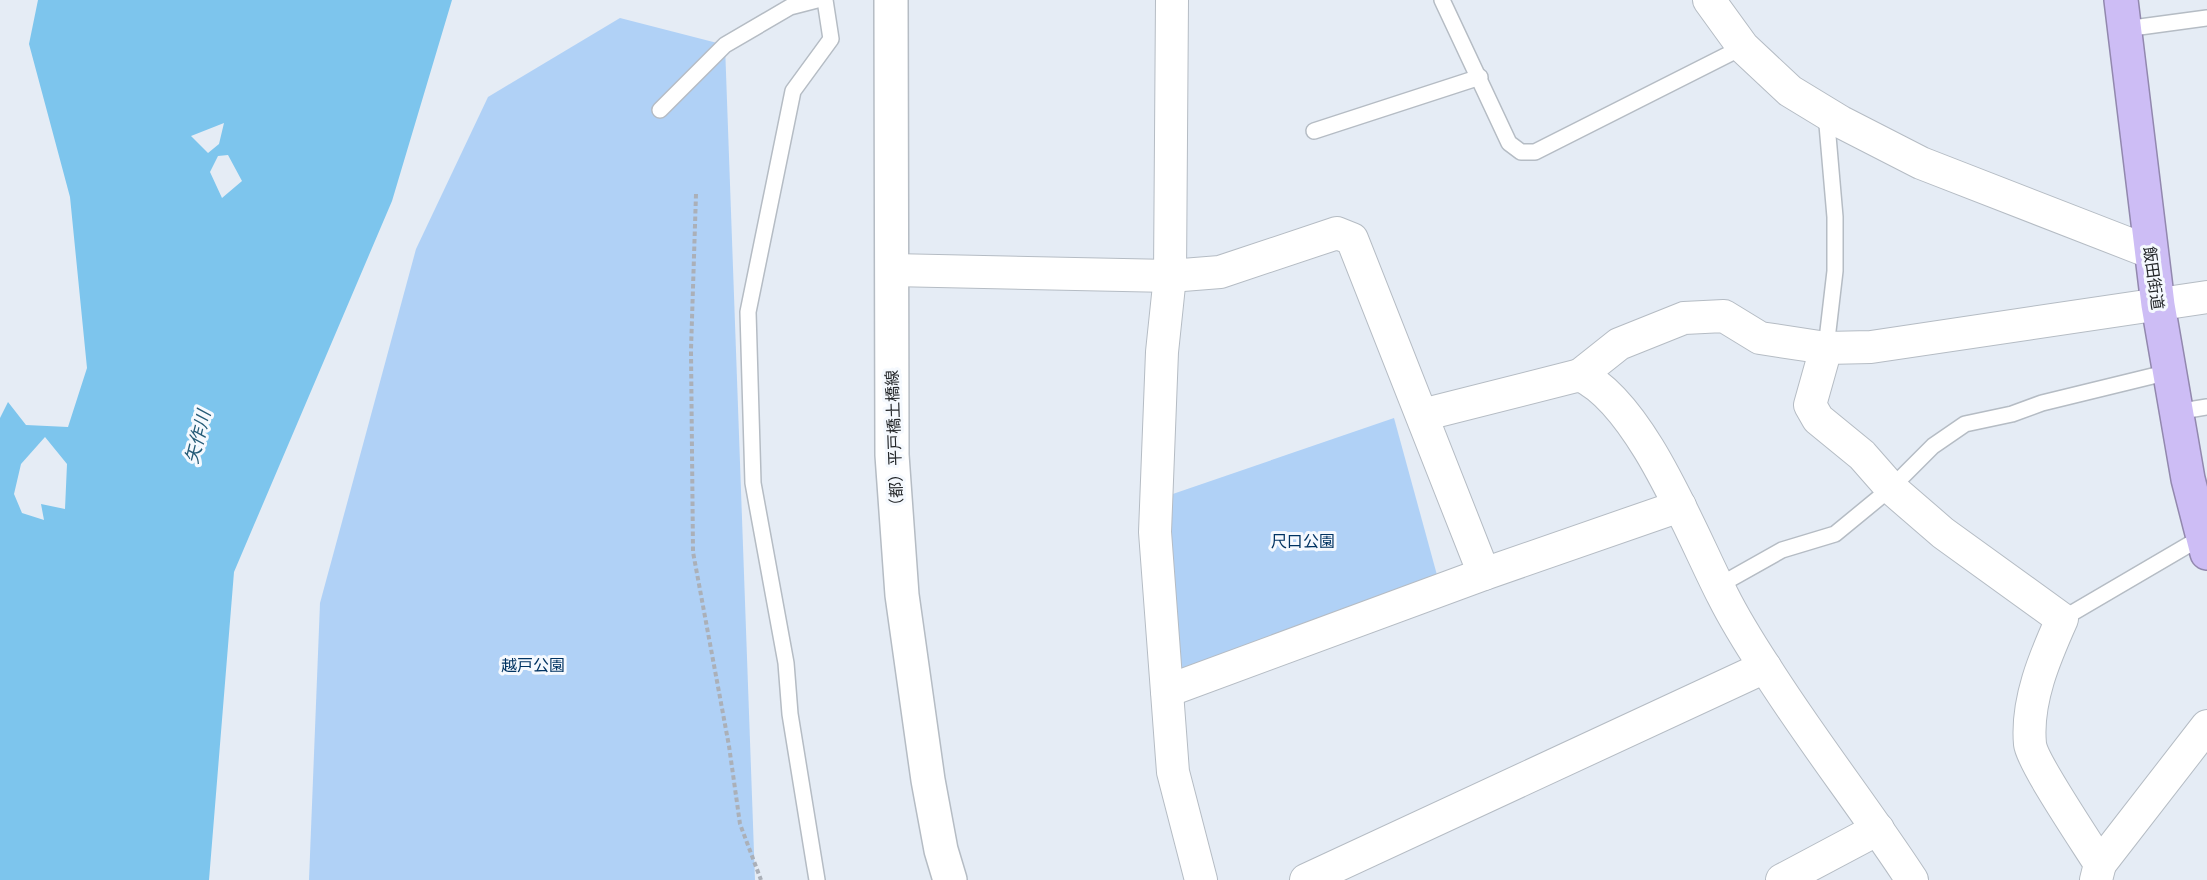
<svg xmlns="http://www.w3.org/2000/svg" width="2207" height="880" viewBox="0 0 2207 880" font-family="Figtree,'Noto Sans JP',sans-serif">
<rect width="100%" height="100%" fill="#e5ecf5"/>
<g fill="#b0d1f6">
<path d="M 620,18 L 725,45 L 755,880 L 309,880 L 320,603 L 416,249 L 488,97 Z"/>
<path d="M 1394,418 L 1440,586 L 1166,679 L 1164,497 Z"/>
</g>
<path fill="#7dc5ed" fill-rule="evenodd" d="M 38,0 L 452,0 L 392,201 L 234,572 L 209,880 L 0,880 L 0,418 L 8,402 L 26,425 L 68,427 L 87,368 L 70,197 L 29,44 ZM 224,123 L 219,144 L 208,153 L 191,136 ZM 228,155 L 242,181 L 222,198 L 210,172 L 218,156 ZM 45,437 L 67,464 L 65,509 L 41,504 L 44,520 L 22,513 L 14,494 L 21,464 Z"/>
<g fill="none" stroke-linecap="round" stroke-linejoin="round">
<defs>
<g id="lane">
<path d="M 1442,0 L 1509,143 L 1521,152 L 1535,152 L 1743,47"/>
<path d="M 2125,29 L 2207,18"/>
<path d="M 660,110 L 725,45 L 790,7 L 817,0"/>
<path d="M 1314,131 L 1480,77"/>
<path d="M 1826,348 L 1835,271 L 1835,217 L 1826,113"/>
<path d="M 2176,412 L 2207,407"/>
<path d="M 1718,586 L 1782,550 L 1835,534 L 1891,488 L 1933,446 L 1965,424 L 2012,414 L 2042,403 L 2169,372"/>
<path d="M 2062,619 L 2202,537"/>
<path d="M 817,880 L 790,714 L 786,663 L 753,483 L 748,312 L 793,91 L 831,39 L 825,0"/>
</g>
<g id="street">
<path d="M 1172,0 L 1170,276 L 1162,352 L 1155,532 L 1173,772 L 1201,880"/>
<path d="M 1709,0 L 1743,47 L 1790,91 L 1841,122 L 1921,163 L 2150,252"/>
<path d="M 892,270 L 1170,276 L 1220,272 L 1337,233 L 1352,239 L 1484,574"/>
<path d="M 1580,375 L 1619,344 L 1684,318 L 1724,316 L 1760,338 L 1826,348"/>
<path d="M 1422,415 L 1580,375 C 1642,404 1692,536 1723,596 C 1735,620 1750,644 1765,667 C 1811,740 1865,808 1912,880"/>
<path d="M 1167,691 L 1484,574 L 1680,506"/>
<path d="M 2100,864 L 2207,726"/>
<path d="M 1306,880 L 1765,667"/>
<path d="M 1782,880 L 1878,829"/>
<path d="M 2096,880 L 2100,864 C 2087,843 2032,762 2030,744 C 2026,701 2045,657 2062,619 L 1943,533 L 1891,488 L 1862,455 L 1818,419 L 1810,405 L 1826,348 L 1871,347 L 2207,297"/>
</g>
<path id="secondary" d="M 891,0 L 892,455 L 902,595 L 928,780 L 941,850 L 950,880"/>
<path id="highway" d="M 2121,0 L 2158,305 L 2188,479 L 2207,553"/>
</defs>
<use href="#lane" stroke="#b5bcc4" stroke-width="18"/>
<use href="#street" stroke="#b5bcc4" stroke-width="34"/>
<use href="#secondary" stroke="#b5bcc4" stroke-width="36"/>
<use href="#highway" stroke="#9288ae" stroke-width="36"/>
<path stroke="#abb0b8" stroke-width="4" stroke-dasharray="4.5 3" stroke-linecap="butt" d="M 696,194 L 691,350 L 693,552 L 729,746 L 740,824 L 761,880"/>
<use href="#lane" stroke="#fff" stroke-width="15"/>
<use href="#street" stroke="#fff" stroke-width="32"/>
<use href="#secondary" stroke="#fff" stroke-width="33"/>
<use href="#highway" stroke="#cdbdf5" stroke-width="33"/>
</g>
<g text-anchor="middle" stroke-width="6" stroke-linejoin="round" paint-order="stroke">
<g font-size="16" fill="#232629" stroke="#f5f9fe">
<text transform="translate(2154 278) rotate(82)" y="6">飯田街道</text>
<text transform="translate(894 442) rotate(-92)" y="6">（都）平戸橋土橋線</text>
</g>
<g font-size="16" fill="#003362" stroke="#f5f9fe">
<text x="1303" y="547">尺口公園</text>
<text x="533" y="671">越戸公園</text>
</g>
<g font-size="18" font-style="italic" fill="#255b77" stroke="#f5f9fe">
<text transform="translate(198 437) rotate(-76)" y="6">矢作川</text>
</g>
</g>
</svg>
